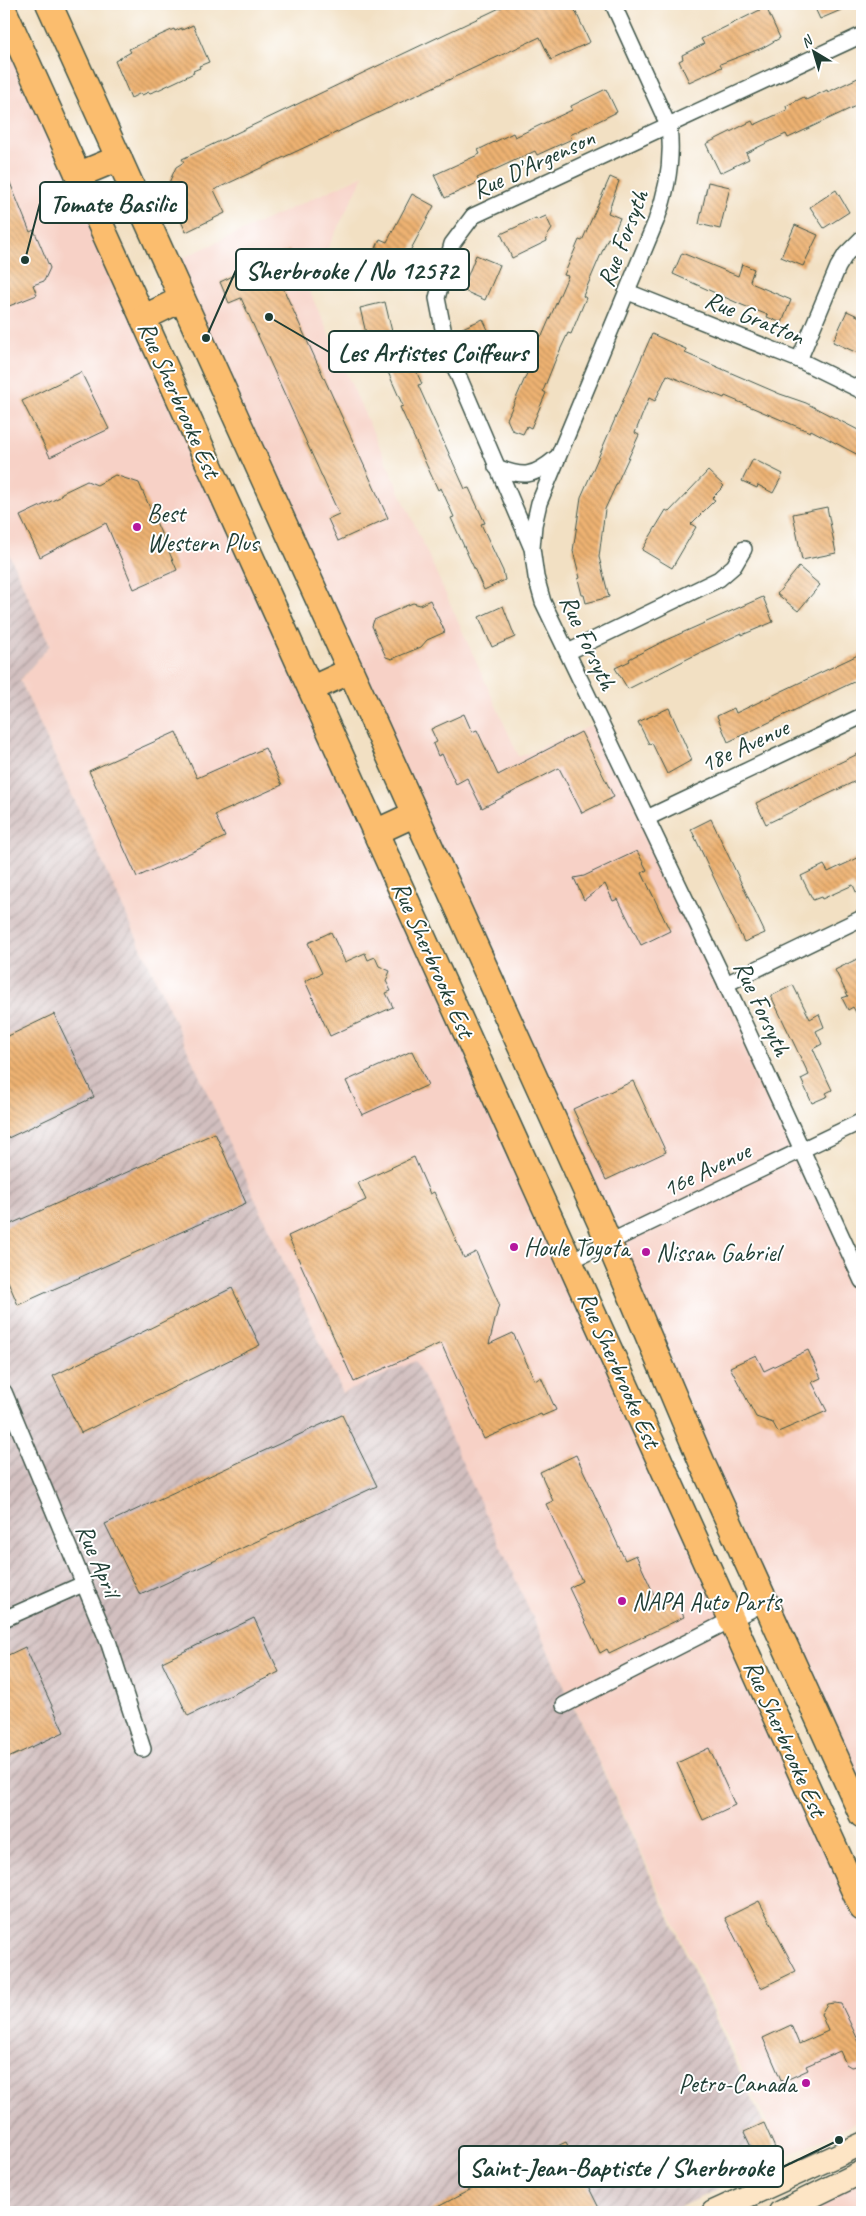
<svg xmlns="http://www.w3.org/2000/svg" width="866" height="2216" viewBox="0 0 866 2216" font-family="Caveat,sans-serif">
<defs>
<pattern id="industrial-furrows" width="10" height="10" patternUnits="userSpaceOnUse" patternTransform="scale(1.25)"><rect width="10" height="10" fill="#d2bfbf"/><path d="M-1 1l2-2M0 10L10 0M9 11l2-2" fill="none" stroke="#aa9c9c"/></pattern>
<pattern id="building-back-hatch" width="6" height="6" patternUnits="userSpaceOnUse" patternTransform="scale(1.25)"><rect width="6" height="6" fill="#eeb272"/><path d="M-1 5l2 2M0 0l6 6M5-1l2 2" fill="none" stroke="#c0925e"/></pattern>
</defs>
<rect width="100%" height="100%" fill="#fff"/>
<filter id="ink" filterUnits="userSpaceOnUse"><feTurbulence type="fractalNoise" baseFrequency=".02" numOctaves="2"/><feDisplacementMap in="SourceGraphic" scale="10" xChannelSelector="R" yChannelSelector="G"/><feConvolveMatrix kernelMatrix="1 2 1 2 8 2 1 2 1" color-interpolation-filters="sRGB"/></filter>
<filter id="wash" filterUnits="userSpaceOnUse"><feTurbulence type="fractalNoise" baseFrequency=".0096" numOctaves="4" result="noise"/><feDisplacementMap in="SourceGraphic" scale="20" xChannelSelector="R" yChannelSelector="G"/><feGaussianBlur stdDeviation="1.12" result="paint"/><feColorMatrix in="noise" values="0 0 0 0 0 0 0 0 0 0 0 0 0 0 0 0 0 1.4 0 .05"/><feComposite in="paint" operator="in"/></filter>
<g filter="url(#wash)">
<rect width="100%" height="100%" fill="#f2e0c3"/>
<g fill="#f7d1c6">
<path d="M 4,11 L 862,1903 L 862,2119 L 783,2158 L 422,1379 L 349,1407 L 20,680 L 50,645 L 4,543 Z"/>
<path d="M 364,175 L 308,288 L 519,757 L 600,722 L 862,1282 L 862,1803 L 174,262 Z"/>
<path d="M 862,2177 L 862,2212 L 785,2212 Z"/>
</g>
<path fill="url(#industrial-furrows)" d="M 4,543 L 50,645 L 20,680 L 343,1393 L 416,1361 L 780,2160 L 669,2212 L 4,2212 Z"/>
<g id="blocks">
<g fill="url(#building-back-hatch)">
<path d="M 508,4 L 572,4 L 590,42 L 551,60 L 540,37 L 361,121 L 214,190 L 225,213 L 186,232 L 169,195 L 172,194 L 168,185 L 176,167 L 184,162 L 182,159 Z"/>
<path d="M 813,4 L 855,4 L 820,19 Z"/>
<path d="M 766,7 L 780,38 L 762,48 L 720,64 L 722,67 L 689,82 L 679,61 L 683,59 L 682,55 L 704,44 L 701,39 Z"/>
<path d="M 193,25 L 209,62 L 199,66 L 200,68 L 193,71 L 194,73 L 158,90 L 150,93 L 149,92 L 142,95 L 141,93 L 131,98 L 115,61 L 131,52 L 129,49 L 174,29 L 175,31 L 182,28 L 182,30 Z"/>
<path d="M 862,76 L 862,103 L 788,138 L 786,134 L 771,141 L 746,153 L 749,159 L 720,173 L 706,144 L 752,121 L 754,125 L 787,110 L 786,106 L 804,97 L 806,100 L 827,90 L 828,92 Z"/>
<path d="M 606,89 L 617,112 L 570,135 L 572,139 L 537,155 L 535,151 L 477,178 L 479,182 L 445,198 L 434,175 L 480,154 L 478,150 L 513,133 L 515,137 L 572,110 L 571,106 Z"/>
<path d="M 4,168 L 30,232 L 34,230 L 50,268 L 44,281 L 33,285 L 37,295 L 4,308 Z"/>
<path d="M 610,177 L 619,181 L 608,213 L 620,218 L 611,240 L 608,238 L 583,296 L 586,298 L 571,334 L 568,333 L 555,361 L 543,391 L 546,393 L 531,428 L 527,426 L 523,434 L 512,430 L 507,419 L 528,371 L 524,370 L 540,335 L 542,336 L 568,276 L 564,275 L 579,240 L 582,241 Z"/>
<path d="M 708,182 L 730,187 L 720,229 L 699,224 Z"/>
<path d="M 836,190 L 849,212 L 824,228 L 810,207 Z"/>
<path d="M 412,194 L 434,206 L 410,251 L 414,252 L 397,288 L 373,278 L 382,259 L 373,255 L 380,239 L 387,242 Z"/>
<path d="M 546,216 L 552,229 L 546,238 L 547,241 L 512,258 L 501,234 L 536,218 L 537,220 Z"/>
<path d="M 795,225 L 818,235 L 803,266 L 781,257 Z"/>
<path d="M 289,250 L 297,268 L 278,277 L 388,518 L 338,541 L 328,519 L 339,514 L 241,298 L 229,303 L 220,282 Z"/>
<path d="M 682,253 L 738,276 L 742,264 L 754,269 L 750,281 L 751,283 L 791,300 L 782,323 L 767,317 L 768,315 L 742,305 L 673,274 Z"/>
<path d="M 476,255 L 500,265 L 485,300 L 462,290 Z"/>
<path d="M 385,302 L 397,353 L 406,349 L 422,384 L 418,385 L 465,489 L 469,488 L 485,523 L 481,524 L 503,571 L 505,580 L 484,590 L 451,518 L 454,517 L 441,488 L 438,490 L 400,407 L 403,406 L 376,345 L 369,346 L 360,308 Z"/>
<path d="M 847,311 L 862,318 L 862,355 L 833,342 Z"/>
<path d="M 483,319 L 499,354 L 476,365 L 460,329 Z"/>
<path d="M 652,334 L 686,349 L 685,353 L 780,394 L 806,403 L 862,432 L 862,457 L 811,430 L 810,432 L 725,396 L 724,398 L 667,375 L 655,401 L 649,398 L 635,433 L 639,435 L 605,509 L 599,557 L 609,597 L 586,603 L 584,595 L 582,595 L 578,579 L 580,578 L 573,551 L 581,497 Z"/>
<path d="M 81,372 L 109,429 L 50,457 L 22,401 Z"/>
<path d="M 753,459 L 783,474 L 773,493 L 758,485 L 757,488 L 742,481 Z"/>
<path d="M 708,471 L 724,486 L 712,498 L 715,500 L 691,524 L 696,527 L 672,568 L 642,550 L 666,510 L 669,512 Z"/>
<path d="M 115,475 L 139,483 L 177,570 L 134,589 L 106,523 L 40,557 L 20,516 L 60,497 L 62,493 L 87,481 L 97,485 Z"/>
<path d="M 827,507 L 836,553 L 802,560 L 793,514 Z"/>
<path d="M 799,567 L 820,585 L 798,611 L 777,594 Z"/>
<path d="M 763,597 L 773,622 L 742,635 L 742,633 L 703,651 L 628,689 L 615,668 L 630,661 L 629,659 L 666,640 Z"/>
<path d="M 430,600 L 445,632 L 427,640 L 421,647 L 392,659 L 386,657 L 372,626 L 374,620 L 403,607 L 413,603 L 420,605 Z"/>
<path d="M 503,606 L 515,637 L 492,647 L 479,617 Z"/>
<path d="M 862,653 L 862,678 L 728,742 L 717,716 L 734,708 L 736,713 Z"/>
<path d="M 669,708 L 692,760 L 667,774 L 652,743 L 649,744 L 638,722 Z"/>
<path d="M 464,714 L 472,732 L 477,730 L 498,775 L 581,732 L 614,797 L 582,813 L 559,768 L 482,808 L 467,778 L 456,784 L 442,754 L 438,756 L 433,744 L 437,742 L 431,729 Z"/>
<path d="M 176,732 L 197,778 L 265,748 L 282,785 L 215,815 L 225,837 L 137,877 L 89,771 Z"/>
<path d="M 862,752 L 862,778 L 766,824 L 756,803 Z"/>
<path d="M 711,819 L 765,933 L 744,942 L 691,829 Z"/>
<path d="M 637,851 L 647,870 L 642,873 L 670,931 L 641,945 L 618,899 L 613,901 L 605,884 L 584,900 L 574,878 L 584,876 Z"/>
<path d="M 862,856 L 862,905 L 853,885 L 822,899 L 821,897 L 813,900 L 801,876 L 824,865 L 828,872 Z"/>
<path d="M 331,932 L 345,962 L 365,953 L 368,960 L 375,957 L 379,966 L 390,971 L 386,981 L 391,991 L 386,993 L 393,1007 L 330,1036 L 305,981 L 322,973 L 308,943 Z"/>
<path d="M 857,959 L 862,968 L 862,993 L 858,1016 L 853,1007 L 848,1010 L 842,998 L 848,996 L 835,970 Z"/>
<path d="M 793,985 L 810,1019 L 819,1014 L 824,1027 L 816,1031 L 822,1044 L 813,1049 L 832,1090 L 826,1093 L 828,1096 L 812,1103 L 801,1079 L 809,1075 L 771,996 Z"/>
<path d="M 54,1014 L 94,1097 L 4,1140 L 4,1038 Z"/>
<path d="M 412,1051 L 428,1085 L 362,1115 L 346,1081 Z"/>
<path d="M 633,1081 L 666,1152 L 606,1180 L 573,1109 Z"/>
<path d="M 215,1133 L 246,1203 L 18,1305 L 4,1272 L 4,1227 Z"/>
<path d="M 414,1157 L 430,1194 L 434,1192 L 464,1258 L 476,1252 L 499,1304 L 489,1344 L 513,1333 L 535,1381 L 541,1377 L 556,1410 L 542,1416 L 541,1414 L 484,1439 L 441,1343 L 354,1382 L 288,1236 L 366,1200 L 358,1183 Z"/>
<path d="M 232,1288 L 260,1345 L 81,1433 L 53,1376 Z"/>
<path d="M 808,1350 L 821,1378 L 812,1382 L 827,1411 L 778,1432 L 773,1423 L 756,1417 L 730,1367 L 756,1355 L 764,1371 Z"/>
<path d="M 342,1415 L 377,1486 L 140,1595 L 105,1524 Z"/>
<path d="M 576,1455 L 625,1560 L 636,1555 L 657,1601 L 673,1594 L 684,1617 L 609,1653 L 607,1649 L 600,1653 L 569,1588 L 582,1581 L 546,1504 L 553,1501 L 540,1472 Z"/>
<path d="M 254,1618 L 279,1672 L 188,1716 L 162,1662 Z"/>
<path d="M 25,1647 L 64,1732 L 4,1760 L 4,1657 Z"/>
<path d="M 709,1748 L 735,1805 L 703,1820 L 677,1763 Z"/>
<path d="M 759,1901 L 796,1971 L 761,1988 L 725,1918 Z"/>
<path d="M 834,2003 L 841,2004 L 862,2048 L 862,2065 L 851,2067 L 846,2064 L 840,2051 L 806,2066 L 808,2070 L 782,2082 L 763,2038 L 791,2025 L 799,2044 L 828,2031 L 821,2014 L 827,2004 Z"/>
<path d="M 764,2123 L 778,2155 L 759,2164 L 744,2132 Z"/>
<path d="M 566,2142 L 601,2212 L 428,2212 L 525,2161 Z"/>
</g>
</g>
</g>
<g filter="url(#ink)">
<use href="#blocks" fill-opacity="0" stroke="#3f5549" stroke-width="1"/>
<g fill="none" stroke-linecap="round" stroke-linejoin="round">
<defs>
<g id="minor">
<path d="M 613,4 L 669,127 C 673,160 668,189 656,221 L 539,503 L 534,525 L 532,548 L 536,577 L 543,602 L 726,984 L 862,1281"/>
<path d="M 628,292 L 799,360 L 862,391"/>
<path d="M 799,360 L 838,267 L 846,254 L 862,238"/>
<path d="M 496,467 C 524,478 533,477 556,458"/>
<path d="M 531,546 L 447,349 L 437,298 L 452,244 L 473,216 L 862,35"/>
<path d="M 568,652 L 719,579 L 734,566 L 744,549"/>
<path d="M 647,818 L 862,716"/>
<path d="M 726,984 L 862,918"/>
<path d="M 570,1261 L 862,1121"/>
<path d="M 4,1392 L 109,1644 L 143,1749"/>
<path d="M 4,1619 L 83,1584"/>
<path d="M 564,1705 L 766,1602"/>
</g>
<g id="secondary">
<path d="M 713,2212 L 862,2144"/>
<path d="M 780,2212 L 862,2172"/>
</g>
<g id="primary">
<path d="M 49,4 L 600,1222 L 703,1465 L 862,1815"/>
<path d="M 4,11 L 862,1908"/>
<path d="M 78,175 L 119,158"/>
<path d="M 143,318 L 182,299"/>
<path d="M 311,689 L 350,671"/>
<path d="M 376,832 L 415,814"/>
</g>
</defs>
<use href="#minor" stroke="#3f5549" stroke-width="18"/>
<use href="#secondary" stroke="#3f5549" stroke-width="25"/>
<use href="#primary" stroke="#3f5549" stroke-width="28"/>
<use href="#minor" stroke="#fff" stroke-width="15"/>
<use href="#secondary" stroke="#fde5c5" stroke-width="22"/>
<use href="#primary" stroke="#fbbd6e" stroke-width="25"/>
</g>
</g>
<g fill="#b5179e" stroke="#fff" stroke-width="2">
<circle cx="137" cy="527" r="5"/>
<circle cx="514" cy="1247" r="5"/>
<circle cx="646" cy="1252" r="5"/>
<circle cx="622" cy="1601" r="5"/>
<circle cx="806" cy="2083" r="5"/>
</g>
<g text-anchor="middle" stroke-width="4" stroke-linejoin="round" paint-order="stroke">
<g font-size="25" fill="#1f3d34" stroke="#fff">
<text transform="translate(533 163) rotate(-25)" y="9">Rue D'Argenson</text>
<text transform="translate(622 238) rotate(-69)" y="9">Rue Forsyth</text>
<text transform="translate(755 317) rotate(22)" y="9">Rue Gratton</text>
<text transform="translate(180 399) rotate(66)" y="9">Rue Sherbrooke Est</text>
<text transform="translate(589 642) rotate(65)" y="9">Rue Forsyth</text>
<text transform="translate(744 745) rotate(-25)" y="9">18e Avenue</text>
<text transform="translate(434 959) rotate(66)" y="9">Rue Sherbrooke Est</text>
<text transform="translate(763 1008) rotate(65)" y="9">Rue Forsyth</text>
<text transform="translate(706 1169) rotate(-26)" y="9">16e Avenue</text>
<text transform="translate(620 1369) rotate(66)" y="9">Rue Sherbrooke Est</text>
<text transform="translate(99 1560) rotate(67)" y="9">Rue April</text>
<text transform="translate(786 1738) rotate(66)" y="9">Rue Sherbrooke Est</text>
</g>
<g font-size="25" fill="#1f3d34" stroke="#fff" text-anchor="start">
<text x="147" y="522">Best<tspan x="147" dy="29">Western Plus</tspan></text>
<text x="524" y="1256">Houle Toyota</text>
<text x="656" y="1261">Nissan Gabriel</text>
<text x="632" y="1610">NAPA Auto Parts</text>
<text x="796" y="2092" text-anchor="end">Petro-Canada</text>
</g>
</g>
<path fill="none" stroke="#1f3d34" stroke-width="2" d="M25 260L40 203M206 338L236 270M269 317L329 352M839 2140L783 2167"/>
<g fill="#1f3d34" stroke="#fff" stroke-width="2">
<circle cx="25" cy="260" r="5"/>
<circle cx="206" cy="338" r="5"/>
<circle cx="269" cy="317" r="5"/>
<circle cx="839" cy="2140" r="5"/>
</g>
<g fill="#fff" stroke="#1f3d34" stroke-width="2">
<rect x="40" y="182" width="147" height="41" rx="5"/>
<rect x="236" y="249" width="233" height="41" rx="5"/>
<rect x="329" y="331" width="209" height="41" rx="5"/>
<rect x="459" y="2146" width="324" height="41" rx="5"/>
</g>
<g font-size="26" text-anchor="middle" font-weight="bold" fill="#1f3d34">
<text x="113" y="212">Tomate Basilic</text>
<text x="352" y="279">Sherbrooke / No 12572</text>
<text x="433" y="361">Les Artistes Coiffeurs</text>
<text x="621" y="2176">Saint-Jean-Baptiste / Sherbrooke</text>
</g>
<rect width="866" height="2216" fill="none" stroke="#fff" stroke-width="20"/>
<g transform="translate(814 52) rotate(322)" stroke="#ffffff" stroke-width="4" paint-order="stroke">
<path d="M0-4L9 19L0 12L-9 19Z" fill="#1f3d34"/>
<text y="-8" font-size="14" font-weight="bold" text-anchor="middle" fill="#1f3d34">N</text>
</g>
</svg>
